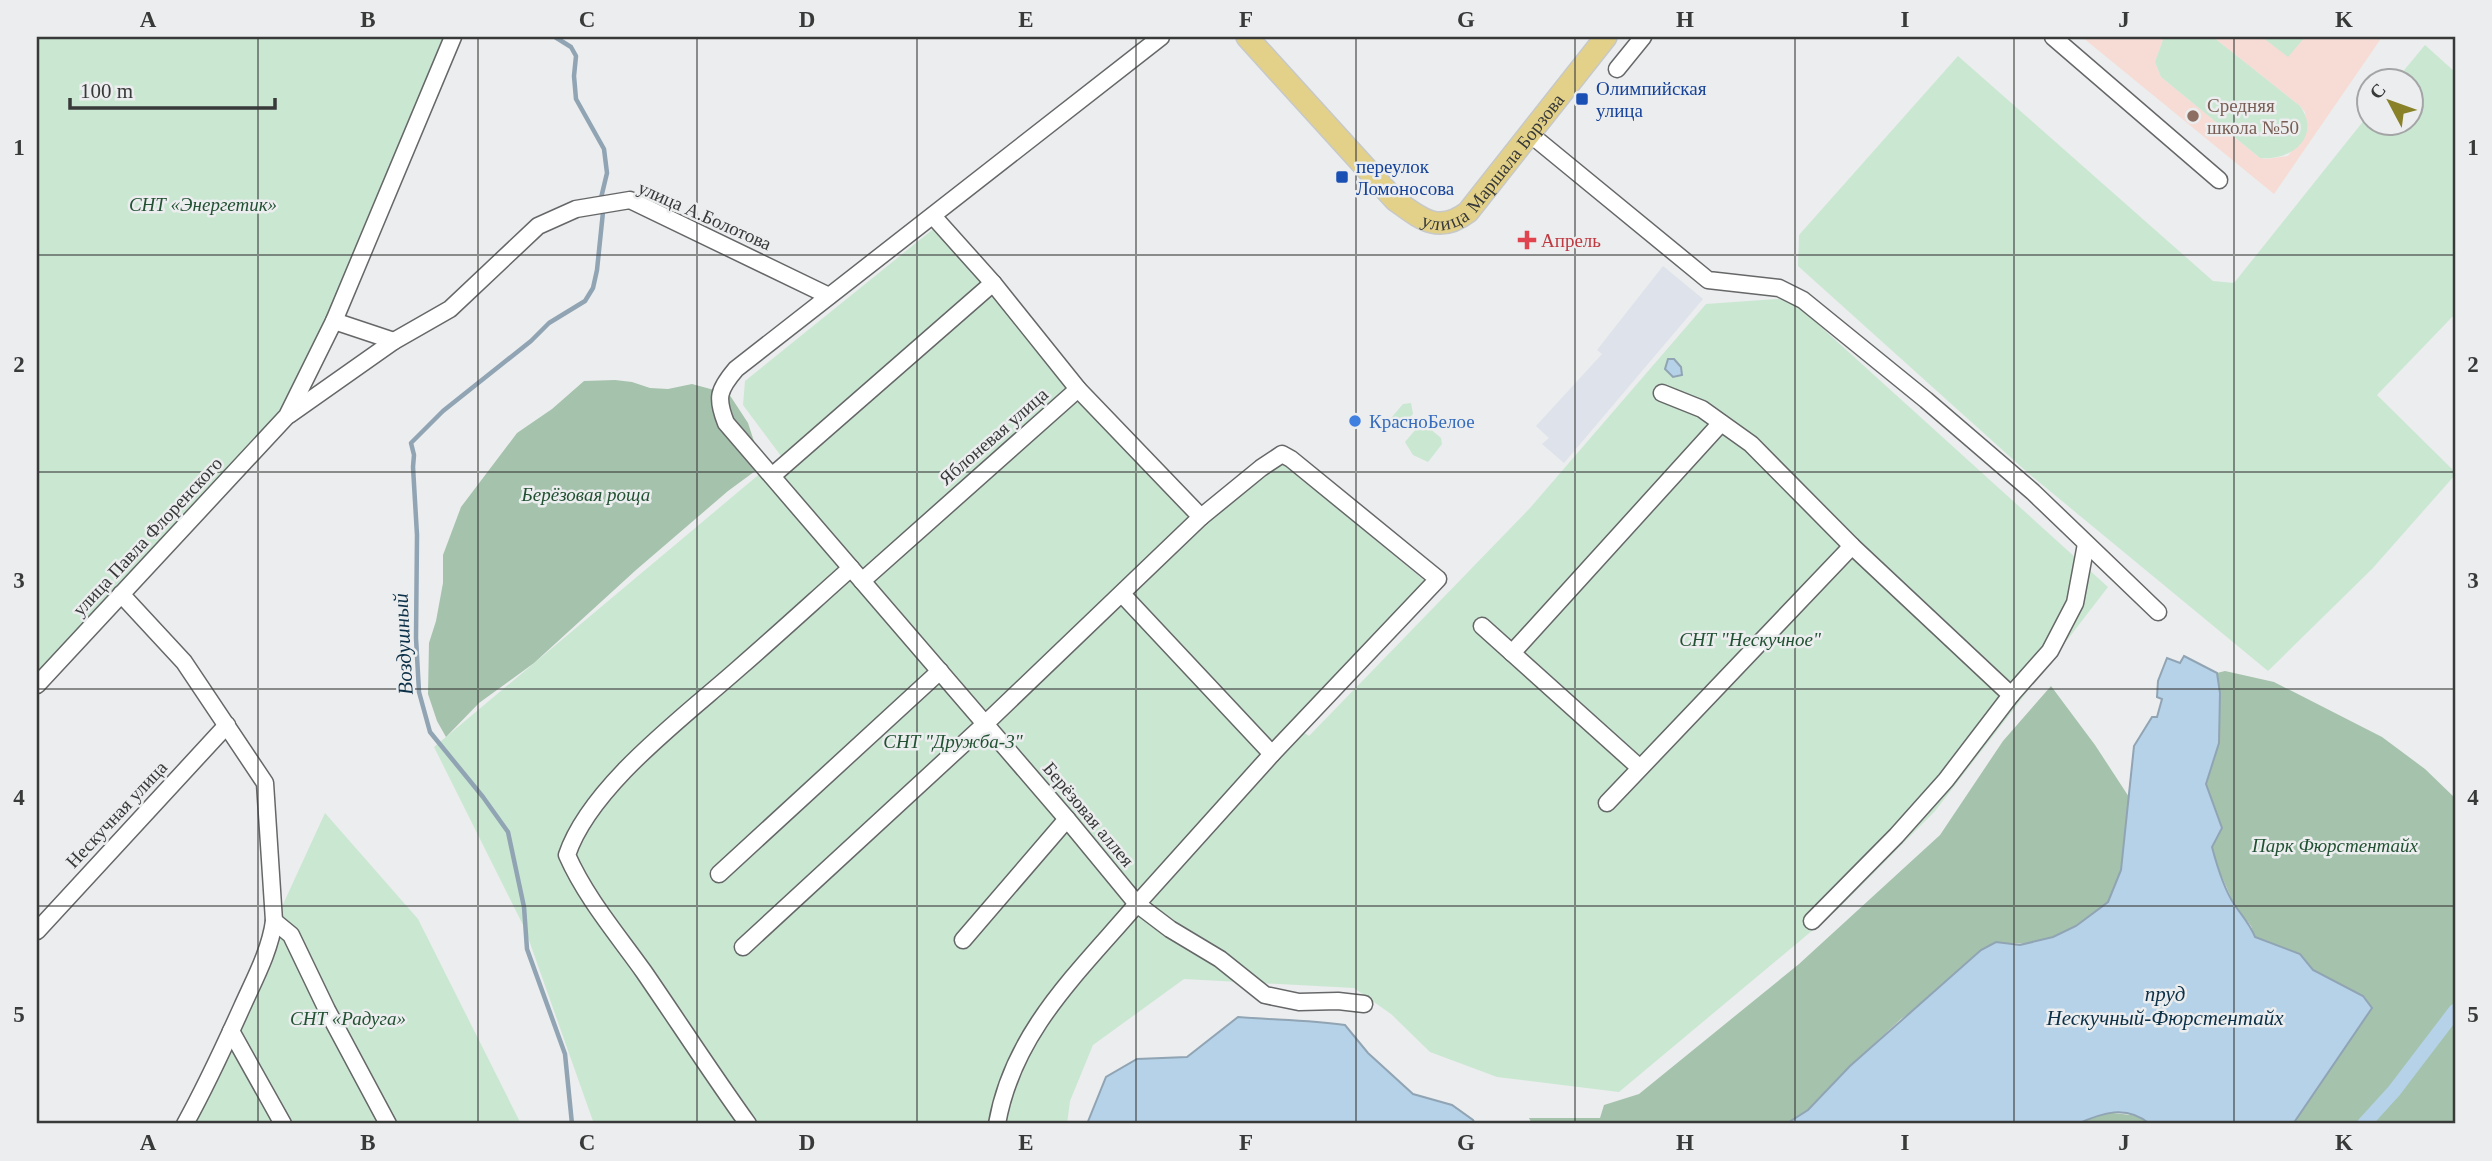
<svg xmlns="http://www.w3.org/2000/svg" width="2492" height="1161" viewBox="0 0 2492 1161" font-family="Georgia,serif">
<rect width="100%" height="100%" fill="#ecedee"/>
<path fill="#dee3eb" d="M 1663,266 L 1703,299 L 1564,463 L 1542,444 L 1549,438 L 1536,426 L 1602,354 L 1597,350 Z"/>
<path fill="#f6dcd5" d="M 2082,37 L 2164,37 L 2155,62 L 2161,77 L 2260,158 L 2266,159 L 2288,156 L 2307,128 L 2305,112 L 2300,106 L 2213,37 L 2382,37 L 2274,194 Z"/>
<g fill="#cae7d2">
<path d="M 37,37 L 455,37 L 357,269 L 280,420 L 37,687 Z"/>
<path d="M 2164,37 L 2213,37 L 2300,106 C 2322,137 2291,161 2260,158 L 2161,77 L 2155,62 Z"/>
<path d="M 2262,37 L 2305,37 L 2288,57 Z"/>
<path d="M 2425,45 L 2455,72 L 2455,314 L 2377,395 L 2455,472 L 2455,475 L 2372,569 L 2268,671 L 2028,473 L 1798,266 L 1799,235 L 1958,56 L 2213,281 L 2234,283 L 2369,114 L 2370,122 L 2412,122 L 2412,80 L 2396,80 Z"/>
<path d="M 937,226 L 1205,523 L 1279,460 L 1431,586 L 1297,728 L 1309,736 L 1530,508 L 1706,304 L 1789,298 L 2108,587 L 1935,811 L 1838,909 L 1619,1092 L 1497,1077 L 1430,1052 L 1391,1014 L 1354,988 L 1184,979 L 1093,1045 L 1070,1101 L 1067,1124 L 594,1124 L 525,929 L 434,747 L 781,456 L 743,405 L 745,381 Z"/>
<path d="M 1411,403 L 1413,414 L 1403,425 L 1387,426 L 1386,424 L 1403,404 Z"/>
<path d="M 1422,422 L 1441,438 L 1442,444 L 1428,462 L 1413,455 L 1405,442 Z"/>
<path d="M 325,813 L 418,919 L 521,1124 L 182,1124 Z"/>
</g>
<g fill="#a5c2ac">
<path d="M 615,380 L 632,382 L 650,388 L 668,389 L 692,384 L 729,394 L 748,423 L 762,466 L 728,491 L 636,570 L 534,663 L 479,703 L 446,737 L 437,721 L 428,694 L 429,643 L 436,621 L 443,583 L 443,555 L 461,507 L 517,433 L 552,409 L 584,381 Z"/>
<path d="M 2225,671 L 2274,682 L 2382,737 L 2425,769 L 2455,798 L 2455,1124 L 2293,1124 L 2372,1008 L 2363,996 L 2313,970 L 2300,954 L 2255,937 L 2251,926 L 2234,904 L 2218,868 L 2212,847 L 2206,784 L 2219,743 L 2220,693 L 2217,673 Z"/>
<path d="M 2051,686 L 2095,745 L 2129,797 L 2121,870 L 2108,902 L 2076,926 L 2053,937 L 2029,944 L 2007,943 L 1901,1019 L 1850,1066 L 1808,1110 L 1786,1124 L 1532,1124 L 1529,1118 L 1600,1118 L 1604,1105 L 1639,1094 L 1799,964 L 1940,835 L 2003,741 Z"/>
<path d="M 2104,1112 L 2140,1116 L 2150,1124 L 2077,1124 Z"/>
</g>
<g fill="#b5d2e8" stroke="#90a4b4" stroke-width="2">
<path d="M 1668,359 L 1674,359 L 1681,367 L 1682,375 L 1673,377 L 1665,369 Z"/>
<path d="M 2184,656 L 2217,673 L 2220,693 L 2219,743 L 2206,784 L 2222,828 L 2212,847 C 2217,866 2223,887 2234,904 C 2242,916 2250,924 2255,937 L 2300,954 L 2313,970 L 2363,996 L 2372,1008 L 2293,1124 L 2150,1124 C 2126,1104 2102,1113 2077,1124 L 1786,1124 L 1808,1110 L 1850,1066 L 1981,950 L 1996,942 L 2020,945 L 2053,937 L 2076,926 L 2108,902 L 2121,870 L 2134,746 L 2152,717 L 2157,717 L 2162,699 L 2157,697 L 2158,681 L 2167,658 L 2180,663 Z"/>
<path d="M 1238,1017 C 1274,1020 1309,1020 1345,1025 L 1368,1053 L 1413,1094 L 1452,1105 L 1473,1120 L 1475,1124 L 1087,1124 L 1106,1077 L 1137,1059 L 1187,1057 Z"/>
</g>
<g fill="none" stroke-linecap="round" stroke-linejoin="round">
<g stroke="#90a4b4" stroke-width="4.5">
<path d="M 555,37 L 571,47 L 576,56 L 574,76 L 576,99 L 604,149 L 607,173 L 601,198"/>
<path d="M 572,1124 L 565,1054 L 527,949 L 524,907 L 508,832 L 483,797 L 430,732 L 419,692 L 416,638 L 417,535 L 413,467 L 414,455 L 411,443 L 443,411 L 531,341 L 549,323 L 585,301 L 593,288 L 597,270 L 603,212"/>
</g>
<path stroke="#b5d2e8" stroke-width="14" d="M 2364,1124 L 2394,1091 L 2455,1011"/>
<defs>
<g id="minor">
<path d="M 1161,37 L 736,369 C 718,390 716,398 726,423 L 1067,819 L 1137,904 L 1272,754 L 1438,579 L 1291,459 L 1282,454 L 1261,468 L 1201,517"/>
<path d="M 2053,37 L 2219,180"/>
<path d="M 1617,69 L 1643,37"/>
<path d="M 1530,134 L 1708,280 L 1779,288 L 1803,300 L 1926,400 L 2033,492 L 2158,612"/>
<path d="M 334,321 L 394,341"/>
<path d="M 1662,393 L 1702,409 L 1751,444 L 1852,546 L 2011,695 L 1946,780 L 1896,836 L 1812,921"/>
<path d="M 289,415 L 394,341 L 450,309 L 538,226 L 576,209 L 630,200 L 829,296"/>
<path d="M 772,476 L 993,283"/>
<path d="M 862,581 L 1078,389 L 993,283 L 933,216"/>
<path d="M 121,594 L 184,662 L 265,783 L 274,921 C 270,951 254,980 242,1007 C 224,1047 206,1086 185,1124"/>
<path d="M 1122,594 L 1272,754"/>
<path d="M 1482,626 L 1640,768"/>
<path d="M 1512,653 L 1721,423"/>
<path d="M 37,685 L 287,416 L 334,321 L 453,37"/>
<path d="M 2011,695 L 2050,651 L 2075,603 L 2086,544"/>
<path d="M 1607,803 L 1852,546"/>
<path d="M 719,874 L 940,671"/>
<path d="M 274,921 L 291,935 L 327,1010 L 388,1124"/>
<path d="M 37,931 L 227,725"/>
<path d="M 963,940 L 1067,819"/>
<path d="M 743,947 L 985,724 L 1201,517 L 1078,389"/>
<path d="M 231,1031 L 283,1124"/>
<path d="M 748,1124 C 712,1074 679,1023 644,972 C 617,934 586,898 567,855 C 590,786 685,716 739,668 C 777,635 814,601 851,568"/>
<path d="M 997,1124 C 1013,1032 1078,973 1137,904 L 1170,929 L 1220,959 L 1265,995 L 1299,1002 L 1338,1001 L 1364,1004"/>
</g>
<g id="major">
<path id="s1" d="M 1247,37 L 1395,200 C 1420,218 1438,235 1468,212 L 1606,37"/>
</g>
</defs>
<use href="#minor" stroke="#666768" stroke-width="19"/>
<use href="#major" stroke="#c7c8c8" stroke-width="24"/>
<use href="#minor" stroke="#fff" stroke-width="16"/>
<use href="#major" stroke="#e3d189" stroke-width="21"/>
</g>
<path fill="none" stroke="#383939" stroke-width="2" stroke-opacity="0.55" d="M 258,37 L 258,1124M 478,37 L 478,1124M 697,37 L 697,1124M 917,37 L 917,1124M 1136,37 L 1136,1124M 1356,37 L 1356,1124M 1575,37 L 1575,1124M 1795,37 L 1795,1124M 2014,37 L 2014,1124M 2234,37 L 2234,1124M 37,255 L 2455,255M 37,472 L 2455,472M 37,689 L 2455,689M 37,906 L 2455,906"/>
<g fill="#1a4fb4" stroke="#ecedee" stroke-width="2.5">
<rect x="1575" y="92" width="14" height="14" rx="3.5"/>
<rect x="1335" y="170" width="14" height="14" rx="3.5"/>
</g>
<circle fill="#8d6e63" stroke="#ecedee" stroke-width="2.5" cx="2193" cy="116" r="7"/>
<path fill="#e0444e" stroke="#ecedee" stroke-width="2.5" d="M1523.5 229.5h7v7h7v7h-7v7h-7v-7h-7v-7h7z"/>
<circle fill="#3f7fe0" stroke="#ecedee" stroke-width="2.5" cx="1355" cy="421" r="7"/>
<g text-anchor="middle" stroke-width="5" stroke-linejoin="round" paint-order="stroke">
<g font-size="19" fill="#164399" stroke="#ecedee" text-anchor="start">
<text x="1596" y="95">Олимпийская<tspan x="1596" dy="22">улица</tspan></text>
<text x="1356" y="173">переулок<tspan x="1356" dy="22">Ломоносова</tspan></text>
</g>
<g font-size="19" fill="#785e54" stroke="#ecedee" text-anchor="start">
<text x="2207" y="112">Средняя<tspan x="2207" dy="22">школа №50</tspan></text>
</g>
<g font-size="19" fill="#383939" stroke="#ecedee">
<text dy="7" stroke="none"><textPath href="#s1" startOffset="352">улица Маршала Борзова</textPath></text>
<text transform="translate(705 215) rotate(24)" y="7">улица А.Болотова</text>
<text transform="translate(993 436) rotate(-41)" y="7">Яблоневая улица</text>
<text transform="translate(147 536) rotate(-47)" y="7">улица Павла Флоренского</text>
<text transform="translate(116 814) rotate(-47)" y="7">Нескучная улица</text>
<text transform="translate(1089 814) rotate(50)" y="7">Берёзовая аллея</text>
</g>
<g font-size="19" font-style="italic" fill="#215132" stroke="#ecedee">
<text x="203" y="211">СНТ «Энергетик»</text>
<text x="586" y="501">Берёзовая роща</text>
<text x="1750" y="646">СНТ "Нескучное"</text>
<text x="953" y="748">СНТ "Дружба-3"</text>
<text x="2335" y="852">Парк Фюрстентайх</text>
<text x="348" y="1025">СНТ «Радуга»</text>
</g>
<g font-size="19" fill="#be3a42" stroke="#ecedee" text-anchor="start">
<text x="1541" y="247">Апрель</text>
</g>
<g font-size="19" fill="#366cbe" stroke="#ecedee" text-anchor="start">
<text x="1369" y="428">КрасноБелое</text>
</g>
<g font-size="21" font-style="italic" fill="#0b3047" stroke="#ecedee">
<text transform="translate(403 644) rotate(-93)" y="7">Воздушный</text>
<text x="2165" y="1001">пруд<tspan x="2165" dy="24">Нескучный-Фюрстентайх</tspan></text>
</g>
</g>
<rect width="2492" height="1161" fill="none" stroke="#ecedee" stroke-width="77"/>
<g transform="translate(2390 102) rotate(311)"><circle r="33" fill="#ecedee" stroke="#a4a5a6" stroke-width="2"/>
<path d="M0-5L12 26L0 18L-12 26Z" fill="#888128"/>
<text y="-10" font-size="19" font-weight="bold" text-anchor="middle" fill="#383939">С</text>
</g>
<path d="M70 98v10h205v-10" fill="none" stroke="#383939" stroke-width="3.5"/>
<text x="80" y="98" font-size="21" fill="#383939" stroke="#ecedee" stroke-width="5" paint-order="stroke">100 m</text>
<rect x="38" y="38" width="2416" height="1084" fill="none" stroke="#383939" stroke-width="2.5"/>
<g font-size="23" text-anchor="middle" font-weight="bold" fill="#383939">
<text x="148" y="27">A</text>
<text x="368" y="27">B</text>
<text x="587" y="27">C</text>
<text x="807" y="27">D</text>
<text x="1026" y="27">E</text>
<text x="1246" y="27">F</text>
<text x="1466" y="27">G</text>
<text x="1685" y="27">H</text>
<text x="1905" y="27">I</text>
<text x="2124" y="27">J</text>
<text x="2344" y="27">K</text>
<text x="19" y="155">1</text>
<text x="2473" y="155">1</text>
<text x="19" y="372">2</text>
<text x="2473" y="372">2</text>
<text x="19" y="588">3</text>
<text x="2473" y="588">3</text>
<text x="19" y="805">4</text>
<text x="2473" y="805">4</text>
<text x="19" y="1022">5</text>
<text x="2473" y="1022">5</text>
<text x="148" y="1150">A</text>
<text x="368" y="1150">B</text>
<text x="587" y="1150">C</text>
<text x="807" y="1150">D</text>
<text x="1026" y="1150">E</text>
<text x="1246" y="1150">F</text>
<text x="1466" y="1150">G</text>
<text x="1685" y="1150">H</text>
<text x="1905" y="1150">I</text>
<text x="2124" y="1150">J</text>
<text x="2344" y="1150">K</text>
</g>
</svg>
